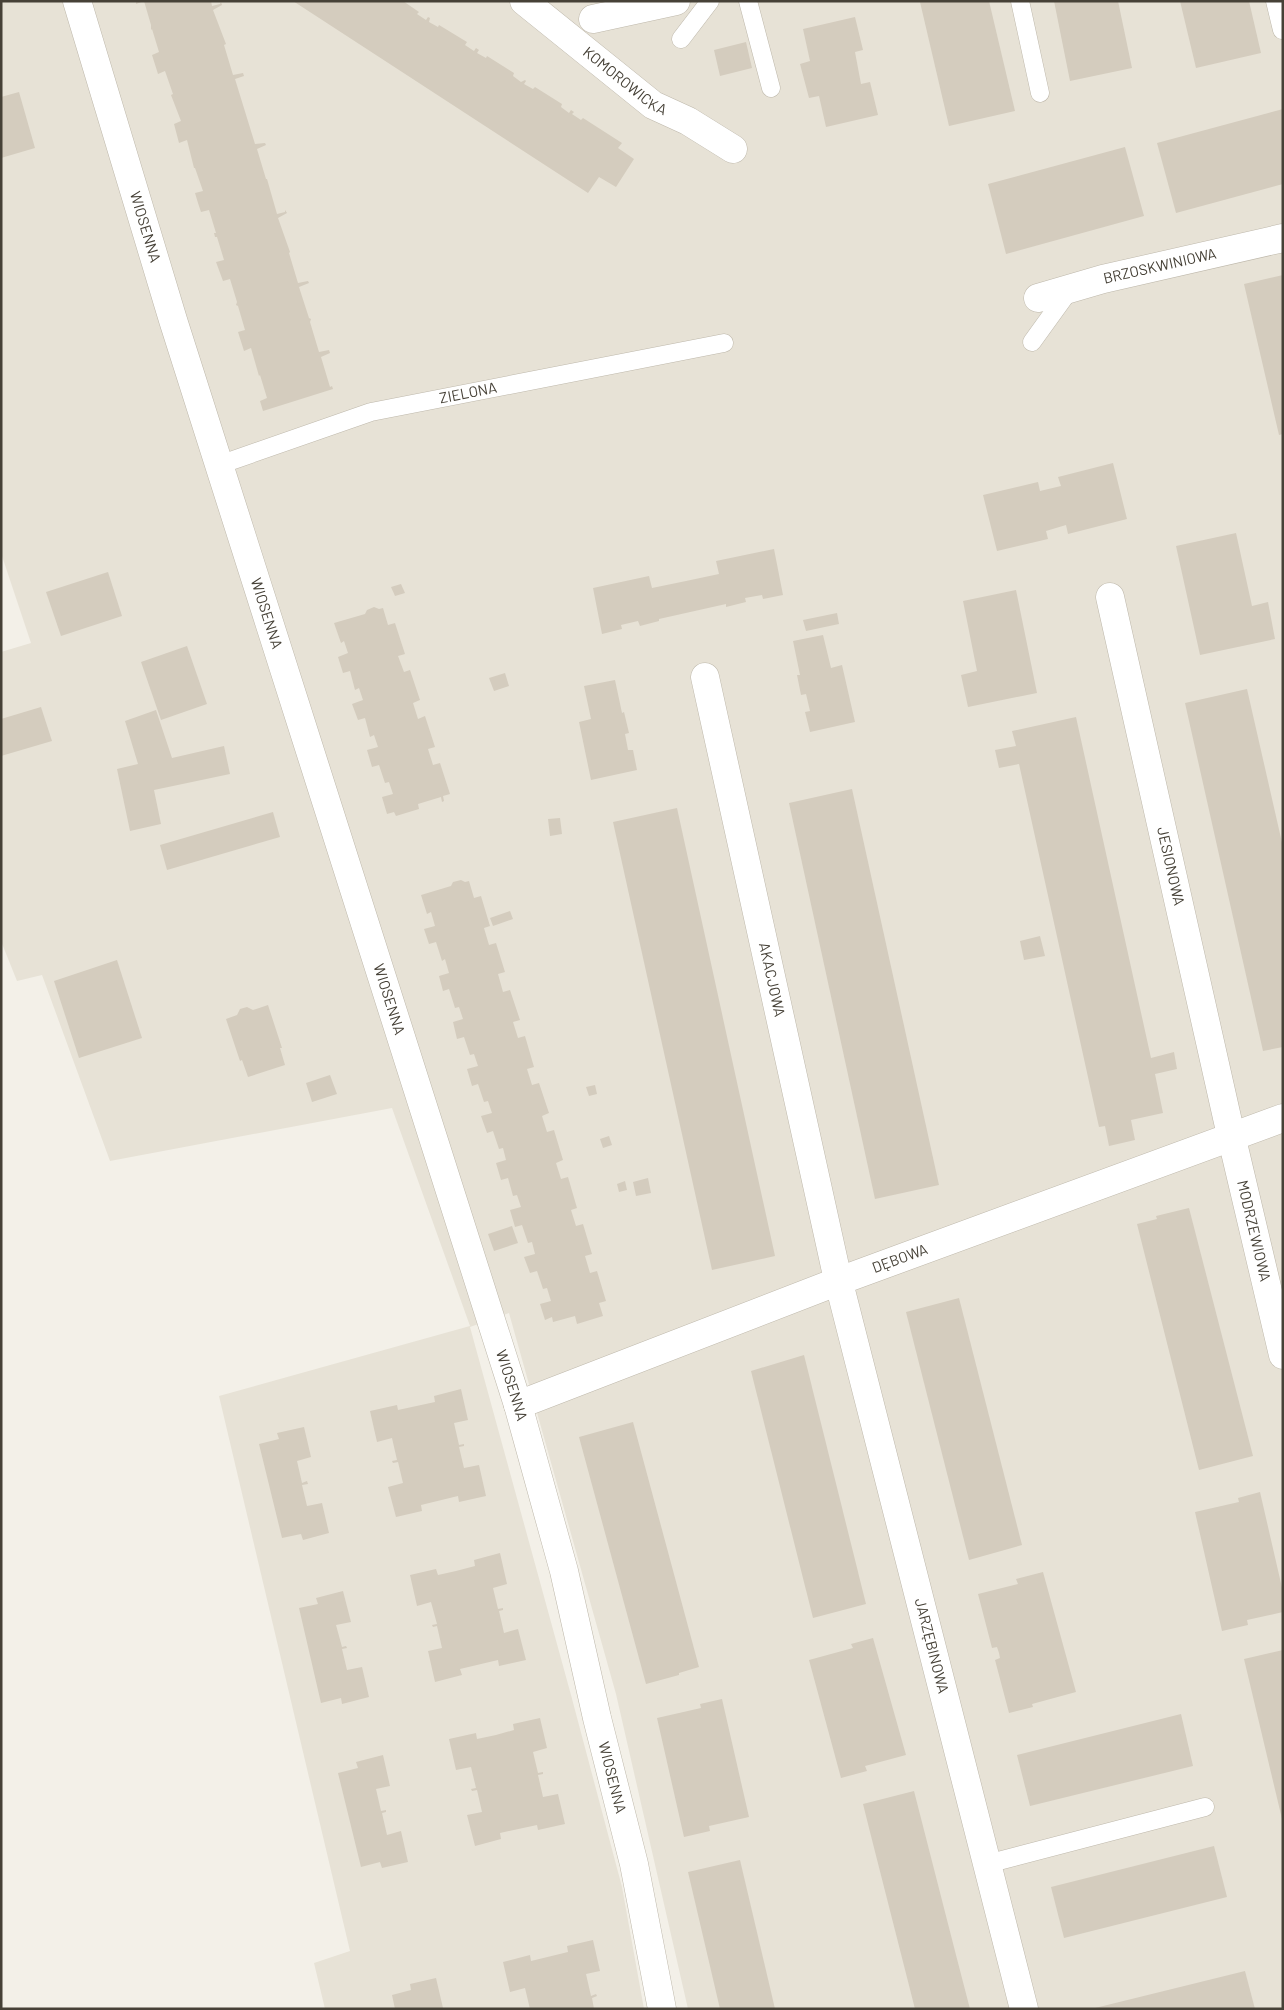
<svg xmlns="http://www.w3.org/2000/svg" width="1284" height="2010" viewBox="0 0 1284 2010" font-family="Barlow,sans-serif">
<rect width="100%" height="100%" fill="#f3f0e8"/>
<path fill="#e7e2d6" d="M 1,1 L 1283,1 L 1283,2009 L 688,2009 L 616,1694 L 509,1313 L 470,1327 L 571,1695 L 622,1887 L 644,2009 L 325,2009 L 314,1963 L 350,1951 L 219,1396 L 470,1326 L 392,1108 L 110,1161 L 42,975 L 17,981 L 1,941 L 1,652 L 31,643 L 1,553 Z"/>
<g fill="#d4ccbe">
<path d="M 136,1 L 211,1 L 212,6 L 220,4 L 221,2 L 222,5 L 213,10 L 226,44 L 224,45 L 233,75 L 243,73 L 244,76 L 235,79 L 255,144 L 265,143 L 266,145 L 257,149 L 266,179 L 267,179 L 277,214 L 285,212 L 285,210 L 287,213 L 278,218 L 290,252 L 289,253 L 298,283 L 308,281 L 309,283 L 299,287 L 309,318 L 311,319 L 310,322 L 319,352 L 329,350 L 330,353 L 321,357 L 330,387 L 332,386 L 333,389 L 263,411 L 260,401 L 267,398 L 260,375 L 259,376 L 251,348 L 244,351 L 238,332 L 245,330 L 238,306 L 236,305 L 237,302 L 230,279 L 223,281 L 216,262 L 224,260 L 217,237 L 215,237 L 214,233 L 216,233 L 209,210 L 201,212 L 198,203 L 195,193 L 203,191 L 195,168 L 194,168 L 187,140 L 179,143 L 174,124 L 181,121 L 171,95 L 173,94 L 165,71 L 158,74 L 152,55 L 159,52 L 152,29 L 151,30 L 151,25 L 144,1 L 136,4 Z"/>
<path d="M 293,1 L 403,1 L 419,12 L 417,14 L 426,20 L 428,17 L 430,18 L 429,22 L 438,27 L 439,25 L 467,42 L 465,45 L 474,51 L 476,48 L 479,50 L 477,53 L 486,58 L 487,56 L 514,73 L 513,76 L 521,82 L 525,80 L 526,81 L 524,84 L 533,89 L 535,87 L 562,104 L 561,107 L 569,113 L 571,110 L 574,112 L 572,114 L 581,120 L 583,118 L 622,143 L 618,148 L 634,159 L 616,187 L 599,177 L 588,193 Z"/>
<path d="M 989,1 L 1015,111 L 949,126 L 920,2 Z"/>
<path d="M 1054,1 L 1118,1 L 1132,68 L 1070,81 Z"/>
<path d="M 1180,1 L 1249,1 L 1261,53 L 1196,68 Z"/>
<path d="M 855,17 L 863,50 L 855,52 L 861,84 L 870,82 L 878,115 L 826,127 L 819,96 L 809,98 L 800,64 L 810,61 L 803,29 Z"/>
<path d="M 746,42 L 752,68 L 720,76 L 714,50 Z"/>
<path d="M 19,92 L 35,148 L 1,158 L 1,97 Z"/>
<path d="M 1283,109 L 1283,184 L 1176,213 L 1157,143 Z"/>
<path d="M 1125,147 L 1144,216 L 1006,254 L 988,184 Z"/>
<path d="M 1283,275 L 1283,434 L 1279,435 L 1244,284 Z"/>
<path d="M 1113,463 L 1127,519 L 1068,534 L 1066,525 L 1046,531 L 1048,539 L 997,551 L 983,495 L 1038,482 L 1040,491 L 1061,486 L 1058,477 Z"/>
<path d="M 1236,533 L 1252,606 L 1268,602 L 1275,639 L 1200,655 L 1176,546 Z"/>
<path d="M 774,549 L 783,595 L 763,599 L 762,595 L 745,598 L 746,602 L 726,607 L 726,604 L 659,619 L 659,621 L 640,626 L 638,621 L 621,625 L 622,629 L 602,634 L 593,588 L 649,576 L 652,588 L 686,581 L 719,574 L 716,561 Z"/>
<path d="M 108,572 L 122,616 L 61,636 L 46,592 Z"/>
<path d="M 401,584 L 405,593 L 395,596 L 391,587 Z"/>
<path d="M 1016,590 L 1037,693 L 968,707 L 961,675 L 977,671 L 963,601 Z"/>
<path d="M 374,607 L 379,609 L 383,608 L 388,625 L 395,623 L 405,654 L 398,656 L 404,672 L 410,670 L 420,700 L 413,703 L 418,719 L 425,716 L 435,747 L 428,749 L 433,765 L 440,763 L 450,794 L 443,796 L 444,801 L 442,802 L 441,797 L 418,804 L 419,809 L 396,816 L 394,812 L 387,814 L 382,797 L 393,794 L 389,782 L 385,783 L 379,765 L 372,767 L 367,750 L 378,747 L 374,735 L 370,737 L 365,718 L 358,720 L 352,704 L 363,700 L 359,688 L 355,690 L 350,671 L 343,673 L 338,657 L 348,653 L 344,641 L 341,643 L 334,623 L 365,614 L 367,610 Z"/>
<path d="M 837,613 L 839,624 L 806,631 L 803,620 Z"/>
<path d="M 823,635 L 831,668 L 842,665 L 855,722 L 810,732 L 805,712 L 810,711 L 806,694 L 801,695 L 797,675 L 800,675 L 793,641 Z"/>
<path d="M 187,646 L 207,704 L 161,720 L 141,662 Z"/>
<path d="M 505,673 L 509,686 L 494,691 L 489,678 Z"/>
<path d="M 615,680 L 622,713 L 624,712 L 629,733 L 625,734 L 628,750 L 633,750 L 637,770 L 591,780 L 579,722 L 591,719 L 584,686 Z"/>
<path d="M 1247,689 L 1283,847 L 1283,1047 L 1263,1051 L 1185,703 Z"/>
<path d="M 41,707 L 52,741 L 1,756 L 1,719 Z"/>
<path d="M 156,710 L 172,758 L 224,746 L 230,774 L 154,790 L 161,824 L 130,831 L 117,769 L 138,764 L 125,721 Z"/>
<path d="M 1076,717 L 1151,1058 L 1174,1052 L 1177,1069 L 1155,1074 L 1163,1113 L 1131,1120 L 1135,1140 L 1109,1146 L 1105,1126 L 1099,1127 L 1019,764 L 999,768 L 995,750 L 1016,746 L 1012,731 Z"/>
<path d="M 852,789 L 939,1185 L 875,1199 L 789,803 Z"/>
<path d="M 677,808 L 775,1256 L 712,1270 L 613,822 Z"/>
<path d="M 273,812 L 280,837 L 167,870 L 160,845 Z"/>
<path d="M 560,818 L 562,834 L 550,836 L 548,819 Z"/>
<path d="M 461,880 L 465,882 L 469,881 L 474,898 L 481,896 L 490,926 L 484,928 L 489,945 L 496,943 L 505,972 L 498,974 L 503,992 L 510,990 L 520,1020 L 513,1022 L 518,1038 L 525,1036 L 534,1067 L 527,1069 L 532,1085 L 539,1083 L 549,1113 L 542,1116 L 547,1132 L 554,1130 L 563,1160 L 556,1163 L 561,1179 L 568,1177 L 577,1208 L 571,1210 L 576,1226 L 583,1224 L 592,1254 L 585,1256 L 590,1273 L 597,1271 L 606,1301 L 599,1303 L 603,1316 L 577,1324 L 575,1316 L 553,1322 L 552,1317 L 545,1320 L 540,1304 L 551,1301 L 547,1288 L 543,1289 L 537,1271 L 530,1273 L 524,1257 L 535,1254 L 532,1242 L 528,1243 L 522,1225 L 515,1227 L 510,1210 L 521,1207 L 517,1195 L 513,1196 L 508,1178 L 501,1180 L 496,1163 L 506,1160 L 503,1148 L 499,1149 L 493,1131 L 487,1133 L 481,1116 L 492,1113 L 488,1101 L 484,1102 L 478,1084 L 472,1086 L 467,1069 L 478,1066 L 474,1054 L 470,1055 L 464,1037 L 457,1039 L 453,1022 L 463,1019 L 459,1007 L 455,1008 L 449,989 L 443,991 L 439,976 L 449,973 L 445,959 L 442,961 L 436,942 L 429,944 L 424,929 L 435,926 L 431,912 L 427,914 L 421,895 L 451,886 L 453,882 Z"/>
<path d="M 510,911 L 513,919 L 493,926 L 490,918 Z"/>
<path d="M 1040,936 L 1045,956 L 1024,960 L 1020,941 Z"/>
<path d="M 117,960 L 142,1038 L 79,1058 L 54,981 Z"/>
<path d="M 268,1005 L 282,1048 L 280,1048 L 285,1065 L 248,1077 L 242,1060 L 240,1061 L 226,1019 L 237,1015 L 240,1009 L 247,1007 L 253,1010 Z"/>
<path d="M 330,1075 L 337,1094 L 312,1102 L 306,1083 Z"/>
<path d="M 595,1085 L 597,1094 L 589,1096 L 586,1087 Z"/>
<path d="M 609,1136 L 612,1145 L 603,1148 L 600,1139 Z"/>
<path d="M 648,1178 L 651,1193 L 636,1196 L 633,1182 Z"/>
<path d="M 625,1181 L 627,1190 L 619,1192 L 617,1184 Z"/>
<path d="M 1189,1208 L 1253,1456 L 1199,1470 L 1137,1224 L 1157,1219 L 1156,1216 Z"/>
<path d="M 512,1226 L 518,1243 L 494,1251 L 488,1234 Z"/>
<path d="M 959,1298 L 1022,1545 L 969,1560 L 906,1312 Z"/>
<path d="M 804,1355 L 866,1604 L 813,1618 L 751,1371 Z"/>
<path d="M 461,1389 L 468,1420 L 454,1423 L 459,1445 L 464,1444 L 464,1446 L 459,1447 L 464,1468 L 479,1465 L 486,1496 L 459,1502 L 458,1496 L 421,1505 L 422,1511 L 396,1517 L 388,1487 L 403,1483 L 398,1462 L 393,1463 L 392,1461 L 397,1460 L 392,1438 L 377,1442 L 370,1411 L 397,1405 L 398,1410 L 435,1402 L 434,1396 Z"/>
<path d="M 633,1422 L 699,1667 L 679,1673 L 679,1675 L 646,1684 L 579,1437 Z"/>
<path d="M 304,1427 L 311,1457 L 297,1461 L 302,1483 L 307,1481 L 308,1484 L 302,1485 L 307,1506 L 322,1503 L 329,1533 L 303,1540 L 301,1534 L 282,1538 L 259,1444 L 279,1439 L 277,1433 Z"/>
<path d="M 1260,1492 L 1283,1592 L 1283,1612 L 1247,1620 L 1248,1625 L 1222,1631 L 1195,1512 L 1239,1502 L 1238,1498 Z"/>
<path d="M 500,1553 L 507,1584 L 493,1588 L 498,1609 L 503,1608 L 503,1610 L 499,1611 L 504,1633 L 518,1629 L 526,1660 L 499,1666 L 498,1660 L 460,1669 L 462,1675 L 435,1682 L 428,1651 L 442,1648 L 437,1626 L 433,1627 L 432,1625 L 437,1624 L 431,1602 L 417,1606 L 410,1575 L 436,1569 L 438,1575 L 456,1571 L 475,1566 L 474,1560 Z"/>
<path d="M 1043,1572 L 1076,1692 L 1032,1704 L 1033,1707 L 1009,1713 L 995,1660 L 1000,1658 L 999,1653 L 997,1647 L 992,1648 L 978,1594 L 1018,1584 L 1016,1579 Z"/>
<path d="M 343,1591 L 351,1622 L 336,1625 L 342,1647 L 346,1646 L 347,1648 L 342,1649 L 347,1670 L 362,1667 L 369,1697 L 342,1704 L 341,1698 L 321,1703 L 299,1608 L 318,1604 L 316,1598 Z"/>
<path d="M 873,1638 L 906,1755 L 865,1766 L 867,1771 L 841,1778 L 809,1660 L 853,1648 L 851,1644 Z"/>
<path d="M 1283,1650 L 1283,1819 L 1282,1819 L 1244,1659 Z"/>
<path d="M 722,1699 L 749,1817 L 709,1826 L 710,1831 L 684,1837 L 657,1718 L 701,1708 L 700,1704 Z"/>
<path d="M 1181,1714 L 1193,1766 L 1030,1806 L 1017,1755 Z"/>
<path d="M 540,1718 L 547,1748 L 533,1752 L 538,1773 L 543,1772 L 543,1774 L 538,1775 L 543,1797 L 558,1794 L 565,1824 L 538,1830 L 537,1825 L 500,1833 L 501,1839 L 475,1846 L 467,1815 L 482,1812 L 477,1790 L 472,1791 L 471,1789 L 476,1788 L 471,1767 L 456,1770 L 449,1739 L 476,1733 L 477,1739 L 496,1735 L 514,1730 L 513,1724 Z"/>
<path d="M 383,1755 L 390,1786 L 376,1789 L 381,1811 L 386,1810 L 386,1812 L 382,1813 L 387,1835 L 401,1831 L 408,1862 L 382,1868 L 380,1862 L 361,1867 L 338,1773 L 358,1768 L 356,1762 Z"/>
<path d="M 914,1791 L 956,1955 L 970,2009 L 915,2009 L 870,1832 L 863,1804 Z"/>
<path d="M 1214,1846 L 1227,1897 L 1064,1938 L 1051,1887 Z"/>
<path d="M 740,1860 L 772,1996 L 775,2009 L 720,2009 L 688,1872 Z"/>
<path d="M 593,1940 L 600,1971 L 586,1974 L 591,1996 L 596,1994 L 597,1996 L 592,1998 L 594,2009 L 530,2009 L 525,1988 L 510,1992 L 503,1962 L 530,1955 L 531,1961 L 568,1952 L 567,1946 Z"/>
<path d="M 1245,1971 L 1255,2009 L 1095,2009 L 1095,2008 Z"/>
<path d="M 436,1978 L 443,2008 L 395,2009 L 392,1995 L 411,1990 L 410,1984 Z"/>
</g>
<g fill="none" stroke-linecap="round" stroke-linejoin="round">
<defs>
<g id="service">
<path d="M 748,1 L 771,88"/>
<path d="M 1020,1 L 1040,93"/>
<path d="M 1275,1 L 1282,30"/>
<path d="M 681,39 L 710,1"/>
<path d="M 1032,342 L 1071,288"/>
<path id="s1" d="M 219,465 L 371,412 L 724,343"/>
<path d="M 987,1864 L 1205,1807"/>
</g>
<g id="minor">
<path id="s2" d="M 77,1 L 173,320 L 518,1405 L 564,1571 L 597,1718 L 634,1864 L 662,2009"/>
<path id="s3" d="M 524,1 L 653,105 L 688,121 L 733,149"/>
<path d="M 593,19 L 676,1"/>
<path id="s4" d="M 1038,298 L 1103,279 L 1283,238"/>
<path id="s5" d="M 1110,597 L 1228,1122 L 1283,1355"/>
<path id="s6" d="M 705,677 L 836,1271 L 1024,2009"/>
<path id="s7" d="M 518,1405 L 839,1281 L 1283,1118"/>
</g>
</defs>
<use href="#service" stroke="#beb8ab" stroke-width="19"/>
<use href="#minor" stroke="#beb8ab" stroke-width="29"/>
<use href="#service" stroke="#fff" stroke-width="18"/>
<use href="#minor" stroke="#fff" stroke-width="28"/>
</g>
<g text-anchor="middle" stroke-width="4" stroke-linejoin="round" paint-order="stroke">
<g font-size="15" fill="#464137" stroke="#fff">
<text dy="5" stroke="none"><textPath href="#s3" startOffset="129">KOMOROWICKA</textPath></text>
<text dy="5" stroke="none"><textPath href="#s2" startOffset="236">WIOSENNA</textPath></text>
<text dy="5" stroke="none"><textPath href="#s4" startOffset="126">BRZOSKWINIOWA</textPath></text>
<text dy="5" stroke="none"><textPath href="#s1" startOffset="260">ZIELONA</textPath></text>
<text dy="5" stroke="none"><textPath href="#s2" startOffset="641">WIOSENNA</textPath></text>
<text dy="5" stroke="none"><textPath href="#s5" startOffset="276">JESIONOWA</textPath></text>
<text dy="5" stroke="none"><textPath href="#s6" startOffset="310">AKACJOWA</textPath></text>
<text dy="5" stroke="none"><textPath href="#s2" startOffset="1046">WIOSENNA</textPath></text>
<text dy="5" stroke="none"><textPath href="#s5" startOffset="650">MODRZEWIOWA</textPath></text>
<text dy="5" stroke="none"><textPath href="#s7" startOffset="409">DĘBOWA</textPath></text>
<text dy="5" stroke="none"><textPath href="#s2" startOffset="1451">WIOSENNA</textPath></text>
<text dy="5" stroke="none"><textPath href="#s6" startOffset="995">JARZĘBINOWA</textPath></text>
<text dy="5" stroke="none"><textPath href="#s2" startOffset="1856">WIOSENNA</textPath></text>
</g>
</g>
<rect width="1284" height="2010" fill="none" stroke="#464137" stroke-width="5"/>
</svg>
